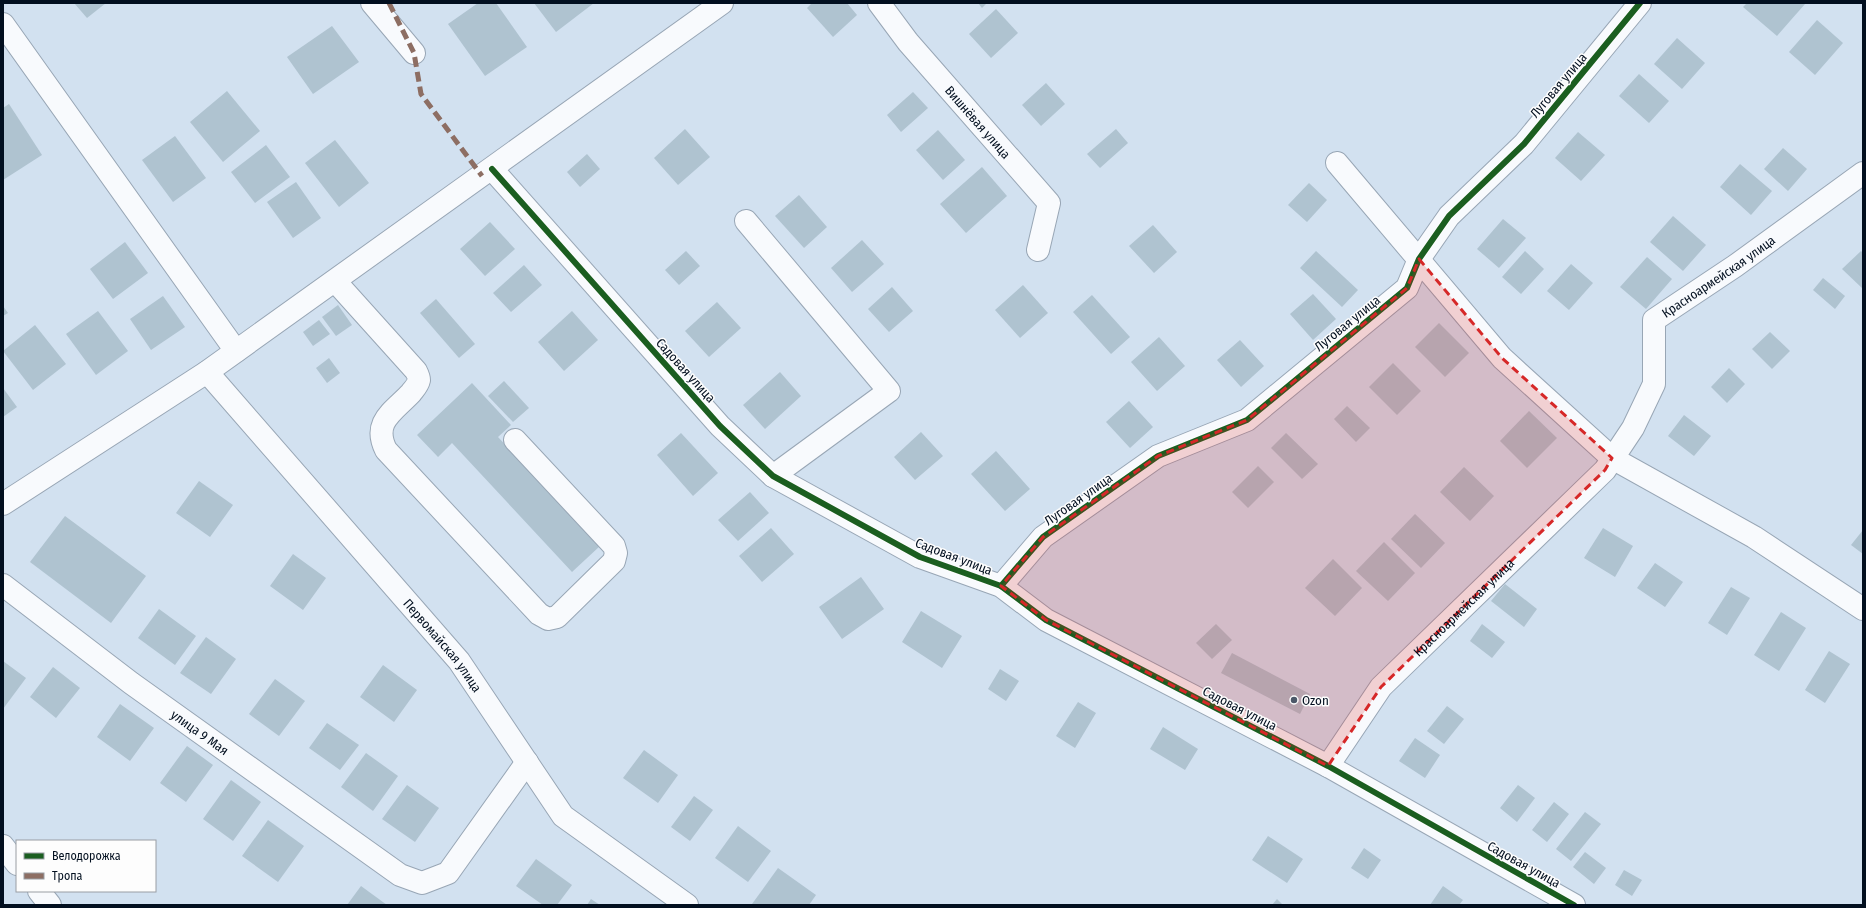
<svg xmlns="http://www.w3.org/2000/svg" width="1866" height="908" viewBox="0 0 1866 908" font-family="'Fira Sans Condensed',sans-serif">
<rect width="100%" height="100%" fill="#d2e1f0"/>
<g fill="#afc3d0">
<path d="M 74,3 L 106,3 L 87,18 Z"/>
<path d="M 478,3 L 496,3 L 527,47 L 485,76 L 448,24 Z"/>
<path d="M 534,3 L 594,3 L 556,32 Z"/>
<path d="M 812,3 L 847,3 L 857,15 L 833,37 L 807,8 Z"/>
<path d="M 978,3 L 987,3 L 982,8 Z"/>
<path d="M 1747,3 L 1803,3 L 1805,4 L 1777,36 L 1743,7 Z"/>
<path d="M 996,9 L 1018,33 L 991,58 L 969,34 Z"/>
<path d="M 1817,20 L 1843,43 L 1815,75 L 1789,52 Z"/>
<path d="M 332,26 L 359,62 L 313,94 L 287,57 Z"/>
<path d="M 1677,38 L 1705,63 L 1682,89 L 1654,64 Z"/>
<path d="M 1639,74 L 1669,101 L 1649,123 L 1619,96 Z"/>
<path d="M 1046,83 L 1065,104 L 1041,126 L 1022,105 Z"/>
<path d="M 227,91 L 260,131 L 223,162 L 190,122 Z"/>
<path d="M 913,92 L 928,108 L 901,132 L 887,115 Z"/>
<path d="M 9,104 L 42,155 L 3,180 L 3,108 Z"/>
<path d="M 685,129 L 710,157 L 678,185 L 654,158 Z"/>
<path d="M 1116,129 L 1128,143 L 1100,168 L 1087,154 Z"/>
<path d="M 938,130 L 965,160 L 943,180 L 916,150 Z"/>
<path d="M 1578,132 L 1605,155 L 1581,181 L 1555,158 Z"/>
<path d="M 175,136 L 206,178 L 173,202 L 142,160 Z"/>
<path d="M 335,140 L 369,183 L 339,207 L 305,163 Z"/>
<path d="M 266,145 L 290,177 L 255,203 L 231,172 Z"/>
<path d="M 1783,148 L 1807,169 L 1788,191 L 1764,169 Z"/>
<path d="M 587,154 L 600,169 L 580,187 L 567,172 Z"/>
<path d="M 1740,164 L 1772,191 L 1751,215 L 1720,187 Z"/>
<path d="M 982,167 L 1007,196 L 966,233 L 940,204 Z"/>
<path d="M 296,182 L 321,218 L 293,238 L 267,202 Z"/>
<path d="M 1309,183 L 1327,200 L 1307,222 L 1288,205 Z"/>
<path d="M 799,195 L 827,227 L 804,248 L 775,216 Z"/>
<path d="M 1673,216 L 1706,245 L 1683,271 L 1650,242 Z"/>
<path d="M 1503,219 L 1526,238 L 1499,268 L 1477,249 Z"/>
<path d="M 490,222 L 515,249 L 485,276 L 460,249 Z"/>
<path d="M 1153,225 L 1177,252 L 1154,273 L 1129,246 Z"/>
<path d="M 862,240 L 884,264 L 852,292 L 831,268 Z"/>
<path d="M 125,242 L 148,273 L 113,299 L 90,269 Z"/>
<path d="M 686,251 L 700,266 L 679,285 L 665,270 Z"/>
<path d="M 1316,251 L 1358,290 L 1342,307 L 1300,268 Z"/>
<path d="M 1525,251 L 1544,269 L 1521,294 L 1502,277 Z"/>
<path d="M 1861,251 L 1863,253 L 1863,289 L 1842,269 Z"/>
<path d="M 1647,257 L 1672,279 L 1646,309 L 1620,287 Z"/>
<path d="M 1571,264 L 1593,283 L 1569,310 L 1547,291 Z"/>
<path d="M 524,265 L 542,285 L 511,312 L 493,293 Z"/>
<path d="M 1823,278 L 1845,296 L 1835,309 L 1813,290 Z"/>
<path d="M 1023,285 L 1048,313 L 1020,338 L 995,310 Z"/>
<path d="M 892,287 L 913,311 L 889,332 L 868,309 Z"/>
<path d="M 1313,294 L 1336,319 L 1313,340 L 1290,314 Z"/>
<path d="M 1092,295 L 1130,337 L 1111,354 L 1073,312 Z"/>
<path d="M 163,296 L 185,327 L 151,350 L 130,319 Z"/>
<path d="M 436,299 L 475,344 L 459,358 L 420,313 Z"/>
<path d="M 717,302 L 741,328 L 709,357 L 685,331 Z"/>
<path d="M 338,305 L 352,325 L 336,336 L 322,317 Z"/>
<path d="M 3,306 L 8,313 L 3,316 Z"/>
<path d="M 98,311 L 128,351 L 96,375 L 66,334 Z"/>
<path d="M 572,311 L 598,340 L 564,371 L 538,342 Z"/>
<path d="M 319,320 L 330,334 L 313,346 L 303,332 Z"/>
<path d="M 1439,323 L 1469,353 L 1445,377 L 1415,347 Z"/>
<path d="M 35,325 L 66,364 L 33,390 L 3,351 Z"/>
<path d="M 1770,332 L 1790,351 L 1772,369 L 1752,349 Z"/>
<path d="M 1159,337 L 1185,366 L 1157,391 L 1131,362 Z"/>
<path d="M 1240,340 L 1264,366 L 1241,387 L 1217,360 Z"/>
<path d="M 329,358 L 340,373 L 327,383 L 316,368 Z"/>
<path d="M 1393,363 L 1421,391 L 1397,415 L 1369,387 Z"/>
<path d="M 1729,368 L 1745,384 L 1727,403 L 1711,387 Z"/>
<path d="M 780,372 L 801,396 L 765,429 L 743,405 Z"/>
<path d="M 504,381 L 529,408 L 513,422 L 488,396 Z"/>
<path d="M 472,383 L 511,425 L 498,437 L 600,546 L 572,572 L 452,443 L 438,457 L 417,435 Z"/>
<path d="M 3,388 L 17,407 L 3,417 Z"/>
<path d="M 1129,401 L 1153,427 L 1130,448 L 1106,422 Z"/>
<path d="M 1347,406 L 1370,428 L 1356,442 L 1334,419 Z"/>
<path d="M 1529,411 L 1557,438 L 1527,468 L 1500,441 Z"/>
<path d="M 1684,415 L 1711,436 L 1694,456 L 1668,436 Z"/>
<path d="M 921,432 L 943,456 L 915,480 L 894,457 Z"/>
<path d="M 681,433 L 718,473 L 693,496 L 657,455 Z"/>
<path d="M 1286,433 L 1318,464 L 1302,479 L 1271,448 Z"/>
<path d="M 996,451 L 1030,489 L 1005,511 L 971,474 Z"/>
<path d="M 1258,466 L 1274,482 L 1248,508 L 1232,492 Z"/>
<path d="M 1464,467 L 1494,496 L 1470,521 L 1440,492 Z"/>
<path d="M 199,481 L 233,505 L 210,537 L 176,513 Z"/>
<path d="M 750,492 L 769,513 L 738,541 L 718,520 Z"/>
<path d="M 1415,514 L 1445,543 L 1421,568 L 1391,539 Z"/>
<path d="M 65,516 L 146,576 L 111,623 L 30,562 Z"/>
<path d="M 771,528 L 794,554 L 762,582 L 739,556 Z"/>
<path d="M 1603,528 L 1633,546 L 1615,577 L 1584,558 Z"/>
<path d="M 1863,530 L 1863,554 L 1851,545 Z"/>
<path d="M 1384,542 L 1415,573 L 1388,601 L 1356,571 Z"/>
<path d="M 293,554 L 326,578 L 303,610 L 270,586 Z"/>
<path d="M 1333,559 L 1362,588 L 1335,616 L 1305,588 Z"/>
<path d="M 1655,563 L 1683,582 L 1665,607 L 1637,588 Z"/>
<path d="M 861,577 L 884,609 L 842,639 L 819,607 Z"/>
<path d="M 1505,584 L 1537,609 L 1524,627 L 1491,601 Z"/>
<path d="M 1731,587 L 1750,598 L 1727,635 L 1708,623 Z"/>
<path d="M 159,609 L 196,636 L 175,665 L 138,638 Z"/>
<path d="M 921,611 L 962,636 L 942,668 L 902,642 Z"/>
<path d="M 1781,612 L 1806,628 L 1779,671 L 1754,655 Z"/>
<path d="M 1216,624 L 1232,640 L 1212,659 L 1196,643 Z"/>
<path d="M 1482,624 L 1505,642 L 1492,658 L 1470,641 Z"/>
<path d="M 206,637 L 236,659 L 211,694 L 180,673 Z"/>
<path d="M 1829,651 L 1850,664 L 1825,703 L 1805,690 Z"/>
<path d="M 1232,653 L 1310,694 L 1300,714 L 1221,673 Z"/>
<path d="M 3,661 L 26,678 L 3,709 Z"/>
<path d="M 383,665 L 417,690 L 394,722 L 360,697 Z"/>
<path d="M 53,667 L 80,688 L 56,718 L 30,697 Z"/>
<path d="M 1000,669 L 1019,681 L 1006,701 L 988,689 Z"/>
<path d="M 275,679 L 305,701 L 279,736 L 249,714 Z"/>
<path d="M 1078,702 L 1096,713 L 1075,748 L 1056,736 Z"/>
<path d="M 120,704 L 154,728 L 130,761 L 97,737 Z"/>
<path d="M 1447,706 L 1464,719 L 1444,744 L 1427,731 Z"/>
<path d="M 327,723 L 359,745 L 340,770 L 309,748 Z"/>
<path d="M 1163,727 L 1198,749 L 1185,770 L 1150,749 Z"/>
<path d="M 1415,738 L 1440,755 L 1425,778 L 1399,761 Z"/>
<path d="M 187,746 L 213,765 L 186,802 L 160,783 Z"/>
<path d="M 644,750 L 678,775 L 658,803 L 623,778 Z"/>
<path d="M 366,753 L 398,776 L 373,811 L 341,787 Z"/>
<path d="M 231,780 L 261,802 L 233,841 L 203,819 Z"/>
<path d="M 407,785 L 439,808 L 415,842 L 382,819 Z"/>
<path d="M 1518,785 L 1535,798 L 1517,822 L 1500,808 Z"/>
<path d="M 694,796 L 713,810 L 690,841 L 671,827 Z"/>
<path d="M 1554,802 L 1569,814 L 1547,842 L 1532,830 Z"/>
<path d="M 1585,812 L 1601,824 L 1571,861 L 1556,849 Z"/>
<path d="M 268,820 L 304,846 L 278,882 L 242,856 Z"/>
<path d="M 738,826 L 771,851 L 748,882 L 715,858 Z"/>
<path d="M 1268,836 L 1303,859 L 1287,883 L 1252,860 Z"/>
<path d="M 1364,848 L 1381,860 L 1368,879 L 1351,868 Z"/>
<path d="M 1585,852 L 1606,868 L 1594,884 L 1573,867 Z"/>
<path d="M 536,859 L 572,885 L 557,905 L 543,905 L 516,886 Z"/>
<path d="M 778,868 L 816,895 L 809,905 L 752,904 Z"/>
<path d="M 1624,870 L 1642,880 L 1632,896 L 1615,885 Z"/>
<path d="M 361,886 L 387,905 L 347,905 Z"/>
<path d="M 1443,886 L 1463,900 L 1459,905 L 1430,905 Z"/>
<path d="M 591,899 L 600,905 L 587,905 Z"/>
<path d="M 1277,899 L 1283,905 L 1272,905 Z"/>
</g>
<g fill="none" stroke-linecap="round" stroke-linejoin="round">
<defs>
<g id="minor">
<path d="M 372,3 L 414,53"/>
<path id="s1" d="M 879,3 L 908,42 L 1049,203 L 1038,250"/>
<path d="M 3,24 L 236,351"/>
<path d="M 1337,163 L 1502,358 L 1612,458 L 1754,537 L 1863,609"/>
<path d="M 492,169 L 720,426 L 773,476 L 920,557 L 1001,586 L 1046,620 L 1328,766 L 1574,905"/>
<path d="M 746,221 L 889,391 L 773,476"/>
<path d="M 335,281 L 416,371 C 417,373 419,377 419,380 C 418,385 414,389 411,393 C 393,412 372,422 386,450 L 539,614 L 548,619 L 557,617 L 614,561 L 616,553 L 614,546 L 515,440"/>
<path id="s2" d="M 207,372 L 459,661 L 563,816 L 687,905"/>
<path d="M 3,504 L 207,372 L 722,3"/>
<path id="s3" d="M 3,585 L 131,683 L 400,875 L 422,883 L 448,873 L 527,762"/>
<path d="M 1001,586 L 1043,537 L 1158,456 L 1247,420 L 1407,288 L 1419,259 L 1449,216 L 1524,144 L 1640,3"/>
<path id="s4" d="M 1328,766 L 1381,687 L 1605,470 L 1633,428 L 1654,384 L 1654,320 L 1735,266 L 1863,173"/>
<path d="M 3,846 L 17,864"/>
<path d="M 39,891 L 50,905"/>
</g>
</defs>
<use href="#minor" stroke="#98a6b5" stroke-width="24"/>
<use href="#minor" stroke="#f8fafd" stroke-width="22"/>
<path stroke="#8d6e63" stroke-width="5" stroke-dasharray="10 5" stroke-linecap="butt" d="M 389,3 L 414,53 L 421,94 L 482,176"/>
<defs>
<g id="cycleway">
<path d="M 492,169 L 720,426 L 773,476 L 920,557 L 1001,586 L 1046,620 L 1328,766 L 1574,905"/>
<path d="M 1001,586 L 1043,537 L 1158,456 L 1247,420 L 1407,288 L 1419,259 L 1449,216 L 1524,144 L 1640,3"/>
</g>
</defs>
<use href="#cycleway" stroke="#fdfdfd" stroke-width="8"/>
<use href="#cycleway" stroke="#1b5e20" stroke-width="6"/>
</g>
<path fill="#d62828" fill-opacity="0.2" stroke="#d62828" stroke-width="3" stroke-dasharray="8 5" stroke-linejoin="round" d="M 1419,259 L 1502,358 L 1612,458 L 1605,470 L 1381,687 L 1328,766 L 1046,620 L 1001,586 L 1043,537 L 1158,456 L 1247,420 L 1407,288 Z"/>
<circle fill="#4b5868" stroke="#fdfdfd" stroke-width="1.5" cx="1294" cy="700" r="4"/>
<g text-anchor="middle" stroke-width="3" stroke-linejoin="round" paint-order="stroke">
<g font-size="13" fill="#020f1f" stroke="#fdfdfd">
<text transform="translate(1558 85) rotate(-50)" y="5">Луговая улица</text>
<text dy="5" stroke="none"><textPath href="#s1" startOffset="155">Вишнёвая улица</textPath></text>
<text dy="5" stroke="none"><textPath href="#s4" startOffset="648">Красноармейская улица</textPath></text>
<text transform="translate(1347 323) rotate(-39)" y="5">Луговая улица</text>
<text transform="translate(686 370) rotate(48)" y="5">Садовая улица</text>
<text transform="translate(1078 499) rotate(-35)" y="5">Луговая улица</text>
<text transform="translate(954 556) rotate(21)" y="5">Садовая улица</text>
<text dy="5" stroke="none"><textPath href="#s4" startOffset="210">Красноармейская улица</textPath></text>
<text dy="5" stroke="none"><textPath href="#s2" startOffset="361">Первомайская улица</textPath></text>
<text transform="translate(1240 708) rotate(27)" y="5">Садовая улица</text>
<text dy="5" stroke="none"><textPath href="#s3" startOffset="246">улица 9 Мая</textPath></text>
<text transform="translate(1524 864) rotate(29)" y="5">Садовая улица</text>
</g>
<g font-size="13" fill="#020f1f" stroke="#fdfdfd" text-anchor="start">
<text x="1302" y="705">Ozon</text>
</g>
</g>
<rect width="1866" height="908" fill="none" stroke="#020f1f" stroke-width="8"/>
<rect x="16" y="840" width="140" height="52" fill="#fdfdfd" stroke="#999ea4"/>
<rect x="24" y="853" width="20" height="6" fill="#1b5e20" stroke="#999ea4"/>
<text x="52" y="860" font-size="12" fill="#020f1f">Велодорожка</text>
<rect x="24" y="873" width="20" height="6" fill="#8d6e63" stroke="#999ea4"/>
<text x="52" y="880" font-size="12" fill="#020f1f">Тропа</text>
</svg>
